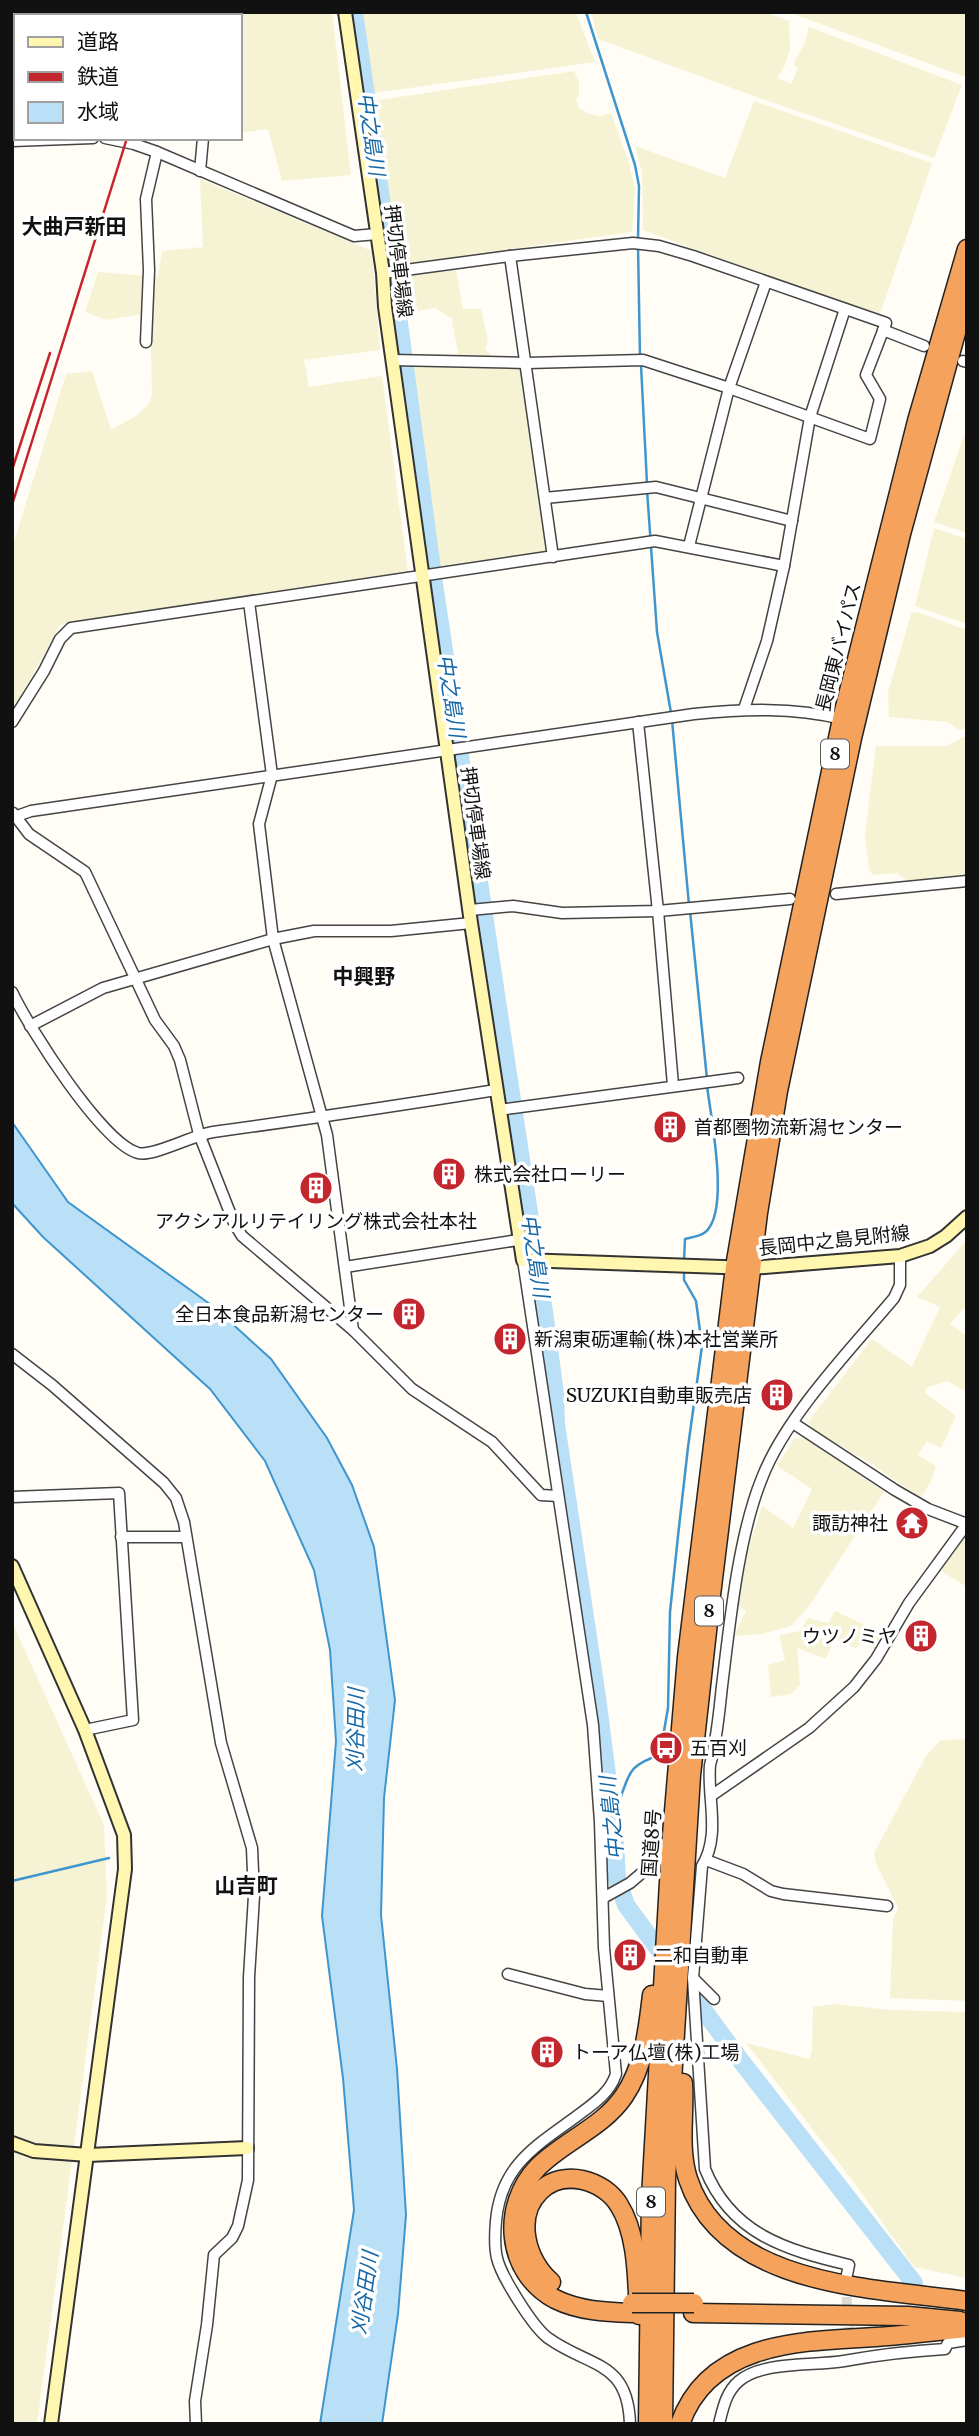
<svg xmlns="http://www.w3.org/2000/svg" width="979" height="2436" viewBox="0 0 979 2436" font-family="Merriweather,'Noto Sans JP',serif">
<rect width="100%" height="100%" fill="#fffdf5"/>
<g fill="#f6f3d4">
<path d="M 178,12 L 332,12 L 351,175 L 282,181 L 268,129 L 240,133 L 240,16 L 177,16 Z"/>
<path d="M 363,12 L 576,12 L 595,62 L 374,93 Z"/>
<path d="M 591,12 L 766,12 L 789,21 L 790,49 L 785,65 L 777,78 L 791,84 L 798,68 L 793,65 L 805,42 L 809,27 L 962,85 L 934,158 L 765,100 L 598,39 Z"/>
<path d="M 788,12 L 967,12 L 965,77 Z"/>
<path d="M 574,71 L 579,81 L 579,95 L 576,99 L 579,108 L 589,114 L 600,116 L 611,113 L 629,163 L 635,189 L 632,232 L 398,265 L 372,101 Z"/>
<path d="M 754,101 L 932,163 L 879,317 L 643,230 L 642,172 L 635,146 L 725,178 Z"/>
<path d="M 200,179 L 372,251 L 380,350 L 304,360 L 309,387 L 382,376 L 408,572 L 60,625 L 12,712 L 12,548 L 66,374 L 92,371 L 111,430 L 139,414 L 149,403 L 152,394 L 150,313 L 106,320 L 85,312 L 98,272 L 158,277 L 162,251 L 203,247 Z"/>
<path d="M 456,270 L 463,309 L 481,309 L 488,341 L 485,349 L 492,356 L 490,358 L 459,358 L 452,321 L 454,320 L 435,308 L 402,314 L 397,277 Z"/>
<path d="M 411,367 L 521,368 L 547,549 L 543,554 L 438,569 Z"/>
<path d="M 967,427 L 967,533 L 934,522 Z"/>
<path d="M 934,528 L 967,539 L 967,624 L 915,606 Z"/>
<path d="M 917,612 L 967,630 L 967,730 L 958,729 L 948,722 L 889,717 L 888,692 L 911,614 Z"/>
<path d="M 967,735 L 967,875 L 908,881 L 897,873 L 874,875 L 869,870 L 865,834 L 876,746 L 946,746 Z"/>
<path d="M 967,1240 L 967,1308 L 964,1308 L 950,1324 L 967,1336 L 967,1392 L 947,1381 L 928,1387 L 924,1392 L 956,1416 L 941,1448 L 927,1441 L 918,1455 L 936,1466 L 931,1481 L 921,1498 L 872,1464 L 812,1429 L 808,1422 L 872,1339 L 912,1367 L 940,1307 L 917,1297 Z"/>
<path d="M 801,1438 L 809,1440 L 884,1492 L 809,1606 L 791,1626 L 761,1634 L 734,1636 L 746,1611 L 738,1605 L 748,1550 L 762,1506 L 793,1528 L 812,1489 L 777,1466 L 794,1439 Z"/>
<path d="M 967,1532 L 967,1587 L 944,1573 L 941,1566 Z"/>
<path d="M 835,1611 L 882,1633 L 874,1649 L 862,1643 L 855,1648 L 834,1639 L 826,1659 L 797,1648 L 800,1685 L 791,1694 L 771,1697 L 768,1665 L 785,1660 L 779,1635 L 800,1631 L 808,1618 L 828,1623 Z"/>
<path d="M 12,1622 L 104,1825 L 107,1897 L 37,2424 L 12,2424 Z"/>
<path d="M 967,1739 L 967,2001 L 890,1998 L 893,1920 L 898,1907 L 876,1864 L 874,1853 L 926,1756 L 941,1740 Z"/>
<path d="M 834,2004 L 891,2010 L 967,2012 L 967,2278 L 914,2267 L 855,2184 L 746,2043 L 809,2059 L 812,2051 L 813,2007 Z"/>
</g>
<path fill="#b9e0f7" stroke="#3f96cf" stroke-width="2" d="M 12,1122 L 68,1202 L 214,1307 L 271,1359 L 327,1438 L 352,1485 L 374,1547 L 395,1700 L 384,1798 L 381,1915 L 397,2069 L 406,2215 L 398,2314 L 382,2424 L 320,2424 L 354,2210 L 343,2078 L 322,1916 L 336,1741 L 330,1650 L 314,1570 L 265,1461 L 210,1389 L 43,1237 L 12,1203 Z"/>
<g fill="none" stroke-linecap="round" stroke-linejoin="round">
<g stroke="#3f96cf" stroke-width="2.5">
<path d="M 586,12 L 635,165 L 639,186 L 638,239"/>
<path d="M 638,246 L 640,358"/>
<path d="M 641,365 L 647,484"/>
<path d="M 647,490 L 657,632 L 671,713"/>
<path d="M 672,720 L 689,905"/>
<path d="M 690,911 L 707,1079"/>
<path d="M 684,1260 L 685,1239 C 693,1237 704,1236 709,1228 C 728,1202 711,1118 707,1086"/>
<path d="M 608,1798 L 621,1796 C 632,1766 631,1767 660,1754 L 668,1708 L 670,1612 L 678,1536 L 688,1447 L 702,1346 L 696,1301 L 684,1280 L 684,1270"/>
<path d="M 12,1881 L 109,1858"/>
</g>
<path stroke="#b9e0f7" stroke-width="18" d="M 354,12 L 397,308 L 434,584 L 546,1325 L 555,1394 L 556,1424 L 597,1697 L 607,1775 L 608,1798 L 614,1821 L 617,1879 L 626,1905 L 741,2061 L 914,2283"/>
<path stroke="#dbdad3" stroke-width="10" stroke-dasharray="10 5" stroke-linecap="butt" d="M 846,2282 L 848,2327 L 852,2340"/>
<defs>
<g id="street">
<path d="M 88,12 L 93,16"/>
<path d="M 105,138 L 134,144 L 157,152 L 354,236 L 377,234"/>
<path d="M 12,141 L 93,138"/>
<path d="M 200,171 L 203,138"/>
<path d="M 510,256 L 553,557"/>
<path d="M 383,273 L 510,256 L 633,243 L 659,246 L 693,256 L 886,323 L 866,375 L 880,399 L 870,439 L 729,388 L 643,360 L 527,363 L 392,360"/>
<path d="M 883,330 L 924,346"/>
<path d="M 146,342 L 149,270 L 146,199 L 157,152"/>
<path d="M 963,361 L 967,362"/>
<path d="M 545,498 L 656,487 L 792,521"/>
<path d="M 689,546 L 729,388 L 766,282"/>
<path d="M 249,602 L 272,775 L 259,824 L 273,939 L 327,1135 L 353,1330 L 412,1389 L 492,1442 L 541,1495 L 558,1496"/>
<path d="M 744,709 L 767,641 L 784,566 L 810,417 L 845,309"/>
<path d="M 12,722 L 44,671 L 60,639 L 71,628 L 655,541 L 784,566"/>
<path d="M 638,722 L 658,911 L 673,1085"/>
<path d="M 13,813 L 29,834 L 85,872 L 155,1020 L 174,1046 L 180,1060 L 199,1134 L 234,1223 L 242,1236 L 353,1330"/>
<path d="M 17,816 L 31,811 L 694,714 C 744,709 792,707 842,719"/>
<path d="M 836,894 L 967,881"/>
<path d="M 470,910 L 513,906 L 562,913 L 658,911 L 790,899"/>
<path d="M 12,992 C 29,1028 102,1143 138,1153 C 153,1157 193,1135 213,1132 C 308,1119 402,1105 496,1090"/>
<path d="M 30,1026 L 103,988 L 273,939 L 314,931 L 391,931 L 471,923"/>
<path d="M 499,1110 L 738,1078"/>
<path d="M 523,1260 L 593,1725 L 600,1822 L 604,1948 L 616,2074 C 610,2093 593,2104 577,2116 C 536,2146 501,2165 496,2221 C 495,2233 494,2246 497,2258 C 501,2276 533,2327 548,2338 C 590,2368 628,2360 630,2424"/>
<path d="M 345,1267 L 518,1240"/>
<path d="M 12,1354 L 52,1385 L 164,1483 L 176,1498 L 184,1522 L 221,1743 L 252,1848 L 254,1896 L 249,1977 L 248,2180 L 238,2226 L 232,2238 L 214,2255 L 207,2325 L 195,2401 L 196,2424"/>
<path d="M 793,1423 L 895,1490 L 928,1509 L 967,1524"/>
<path d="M 12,1497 L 119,1493 L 133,1720 L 85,1730"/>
<path d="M 121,1537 L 186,1537"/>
<path d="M 711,1796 L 809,1728 L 854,1687 L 876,1659 L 909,1603 L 966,1525"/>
<path d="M 706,1860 L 743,1874 L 771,1891 L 783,1894 L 887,1906"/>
<path d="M 603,1898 L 630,1883 L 670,1849"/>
<path d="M 508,1974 L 585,1994 L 608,1996"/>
<path d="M 693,1978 L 714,1999"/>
<path d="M 846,2279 L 849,2265 C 786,2250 731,2234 705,2169 L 693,1978 L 702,1866 C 721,1835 707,1798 710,1765 C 717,1740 719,1713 722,1686 C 730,1622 738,1537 762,1478 C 786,1416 851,1349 894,1298 L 900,1285 L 900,1256"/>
<path d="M 719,2424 C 723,2408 726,2392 739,2381 C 762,2361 814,2366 844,2361 C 877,2355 911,2351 945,2349 L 948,2343 L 967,2340"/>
</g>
<g id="secondary">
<path d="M 345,12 L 383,273 L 385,307 L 471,923 L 523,1260 L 751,1268 L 900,1256 L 930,1246 L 946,1236 L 967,1217"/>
<path d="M 12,1566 L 85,1730 L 124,1835 L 125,1869 L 51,2424"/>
<path d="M 12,2143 L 34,2151 L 88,2155 L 247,2148"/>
</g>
<g id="highway">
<path d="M 683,2083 C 685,2114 678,2148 688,2179 C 724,2287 874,2288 967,2301"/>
<path d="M 551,2282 C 526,2261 514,2216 540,2191 C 563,2168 604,2180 619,2205 C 638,2235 637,2280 639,2315"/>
<path d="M 632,2313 C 606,2312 579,2311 555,2299 C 505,2272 501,2205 538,2167 C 564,2141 603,2127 624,2096 C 644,2067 648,2029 652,1995"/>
<path d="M 693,2313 L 908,2316 L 960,2321"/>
<path d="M 648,2424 L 651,2197 L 671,1847 L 687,1657 L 735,1267 L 770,1062 L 842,719 L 917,421 L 967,249"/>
<path d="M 663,2424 L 666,2178 L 691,1775 L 711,1595 L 758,1213 L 778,1091 L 852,738 L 901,534 L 966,296"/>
<path d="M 680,2424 C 709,2341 803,2341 876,2337 C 906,2335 937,2331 967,2328"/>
</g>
</defs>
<use href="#street" stroke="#444" stroke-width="13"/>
<use href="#secondary" stroke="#333" stroke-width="16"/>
<use href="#highway" stroke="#222" stroke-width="21"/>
<use href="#street" stroke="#fff" stroke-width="10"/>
<use href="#secondary" stroke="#fff6b0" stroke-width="12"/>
<use href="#highway" stroke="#f5a25d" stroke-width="18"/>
<g stroke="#c4262e" stroke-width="2.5">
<path d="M 158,16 L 160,12"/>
<path d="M 12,470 L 50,353"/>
<path d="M 12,505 L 127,138"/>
</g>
<defs>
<path id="highway-bridge" d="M 632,2303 L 694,2303"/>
</defs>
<use href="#highway-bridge" stroke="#222" stroke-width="21" stroke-linecap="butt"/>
<use href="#highway-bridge" stroke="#f5a25d" stroke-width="18"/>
</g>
<defs>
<symbol id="building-disc" viewBox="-11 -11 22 22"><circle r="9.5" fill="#c4262e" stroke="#fff"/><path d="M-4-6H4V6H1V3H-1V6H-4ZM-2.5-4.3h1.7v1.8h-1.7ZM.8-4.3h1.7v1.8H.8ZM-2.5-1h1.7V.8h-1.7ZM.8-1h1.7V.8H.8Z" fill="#fff"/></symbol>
<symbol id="temple-disc" viewBox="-11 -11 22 22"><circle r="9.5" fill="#c4262e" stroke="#fff"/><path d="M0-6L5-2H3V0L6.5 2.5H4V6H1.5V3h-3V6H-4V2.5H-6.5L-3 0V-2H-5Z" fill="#fff"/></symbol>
<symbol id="bus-disc" viewBox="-11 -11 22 22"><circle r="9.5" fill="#c4262e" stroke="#fff"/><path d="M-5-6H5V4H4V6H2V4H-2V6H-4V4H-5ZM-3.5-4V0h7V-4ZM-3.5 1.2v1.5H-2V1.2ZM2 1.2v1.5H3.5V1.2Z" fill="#fff"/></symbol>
</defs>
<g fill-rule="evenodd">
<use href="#building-disc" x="651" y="1108" width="38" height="38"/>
<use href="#building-disc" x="430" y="1155" width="38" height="38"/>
<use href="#building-disc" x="297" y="1169" width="38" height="38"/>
<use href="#building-disc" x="390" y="1295" width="38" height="38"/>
<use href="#building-disc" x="491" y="1320" width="38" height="38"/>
<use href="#building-disc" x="758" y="1376" width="38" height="38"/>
<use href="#temple-disc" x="893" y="1504" width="38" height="38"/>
<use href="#building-disc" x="902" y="1617" width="38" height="38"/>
<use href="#bus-disc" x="647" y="1729" width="38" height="38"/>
<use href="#building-disc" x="611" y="1936" width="38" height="38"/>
<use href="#building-disc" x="528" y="2033" width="38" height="38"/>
</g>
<g text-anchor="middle" stroke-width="7" stroke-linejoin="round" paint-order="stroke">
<g fill="#fff" stroke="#585858" stroke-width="2">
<rect x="821" y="739.5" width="28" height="29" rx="5"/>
<rect x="695" y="1596.5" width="28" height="29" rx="5"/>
<rect x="637" y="2187.5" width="28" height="29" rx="5"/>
</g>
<g font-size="18" font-weight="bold" fill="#111">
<text x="835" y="760">8</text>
<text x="709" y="1617">8</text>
<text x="651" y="2208">8</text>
</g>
<g font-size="19" fill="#111" stroke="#fff">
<text transform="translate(399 261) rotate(83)" y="7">押切停車場線</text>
<text transform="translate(838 647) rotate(-76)" y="7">長岡東バイパス</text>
<text transform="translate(476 823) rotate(82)" y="7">押切停車場線</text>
<text transform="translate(834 1240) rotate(-6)" y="7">長岡中之島見附線</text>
<text transform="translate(651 1843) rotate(-86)" y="7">国道8号</text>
</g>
<g font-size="19" fill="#111" stroke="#fff" text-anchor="start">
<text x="694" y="1134">首都圏物流新潟センター</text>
<text x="474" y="1181">株式会社ローリー</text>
<text x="316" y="1228" text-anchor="middle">アクシアルリテイリング株式会社本社</text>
<text x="384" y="1321" text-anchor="end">全日本食品新潟センター</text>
<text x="534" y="1346">新潟東砺運輸(株)本社営業所</text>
<text x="752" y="1402" text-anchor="end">SUZUKI自動車販売店</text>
<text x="888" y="1530" text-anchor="end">諏訪神社</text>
<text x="897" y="1643" text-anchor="end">ウツノミヤ</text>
<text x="690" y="1755">五百刈</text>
<text x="654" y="1962">二和自動車</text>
<text x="572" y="2059">トーア仏壇(株)工場</text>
</g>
<g font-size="21" font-style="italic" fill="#1768a6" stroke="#fff">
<text transform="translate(371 134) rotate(82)" y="7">中之島川</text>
<text transform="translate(451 696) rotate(81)" y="7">中之島川</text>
<text transform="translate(535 1256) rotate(81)" y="7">中之島川</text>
<text transform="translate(356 1730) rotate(-89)" y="7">刈谷田川</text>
<text transform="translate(612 1818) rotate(-96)" y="7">中之島川</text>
<text transform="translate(365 2293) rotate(-82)" y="7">刈谷田川</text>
</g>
<g font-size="21" font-weight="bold" fill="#111" stroke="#fff">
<text x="74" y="234">大曲戸新田</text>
<text x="364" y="984">中興野</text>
<text x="246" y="1893">山吉町</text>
</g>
</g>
<rect width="979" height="2436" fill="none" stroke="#111111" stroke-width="28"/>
<rect x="14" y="14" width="228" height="126" fill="#ffffff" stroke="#a0a0a0" stroke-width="2"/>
<rect x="28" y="37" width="35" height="10" fill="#fff6b0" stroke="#a0a0a0" stroke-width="2"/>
<text x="77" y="49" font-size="21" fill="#111111">道路</text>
<rect x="28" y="72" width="35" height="10" fill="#c4262e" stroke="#a0a0a0" stroke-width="2"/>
<text x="77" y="84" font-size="21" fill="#111111">鉄道</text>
<rect x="28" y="102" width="35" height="21" fill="#b9e0f7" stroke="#a0a0a0" stroke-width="2"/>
<text x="77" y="119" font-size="21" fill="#111111">水域</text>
</svg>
